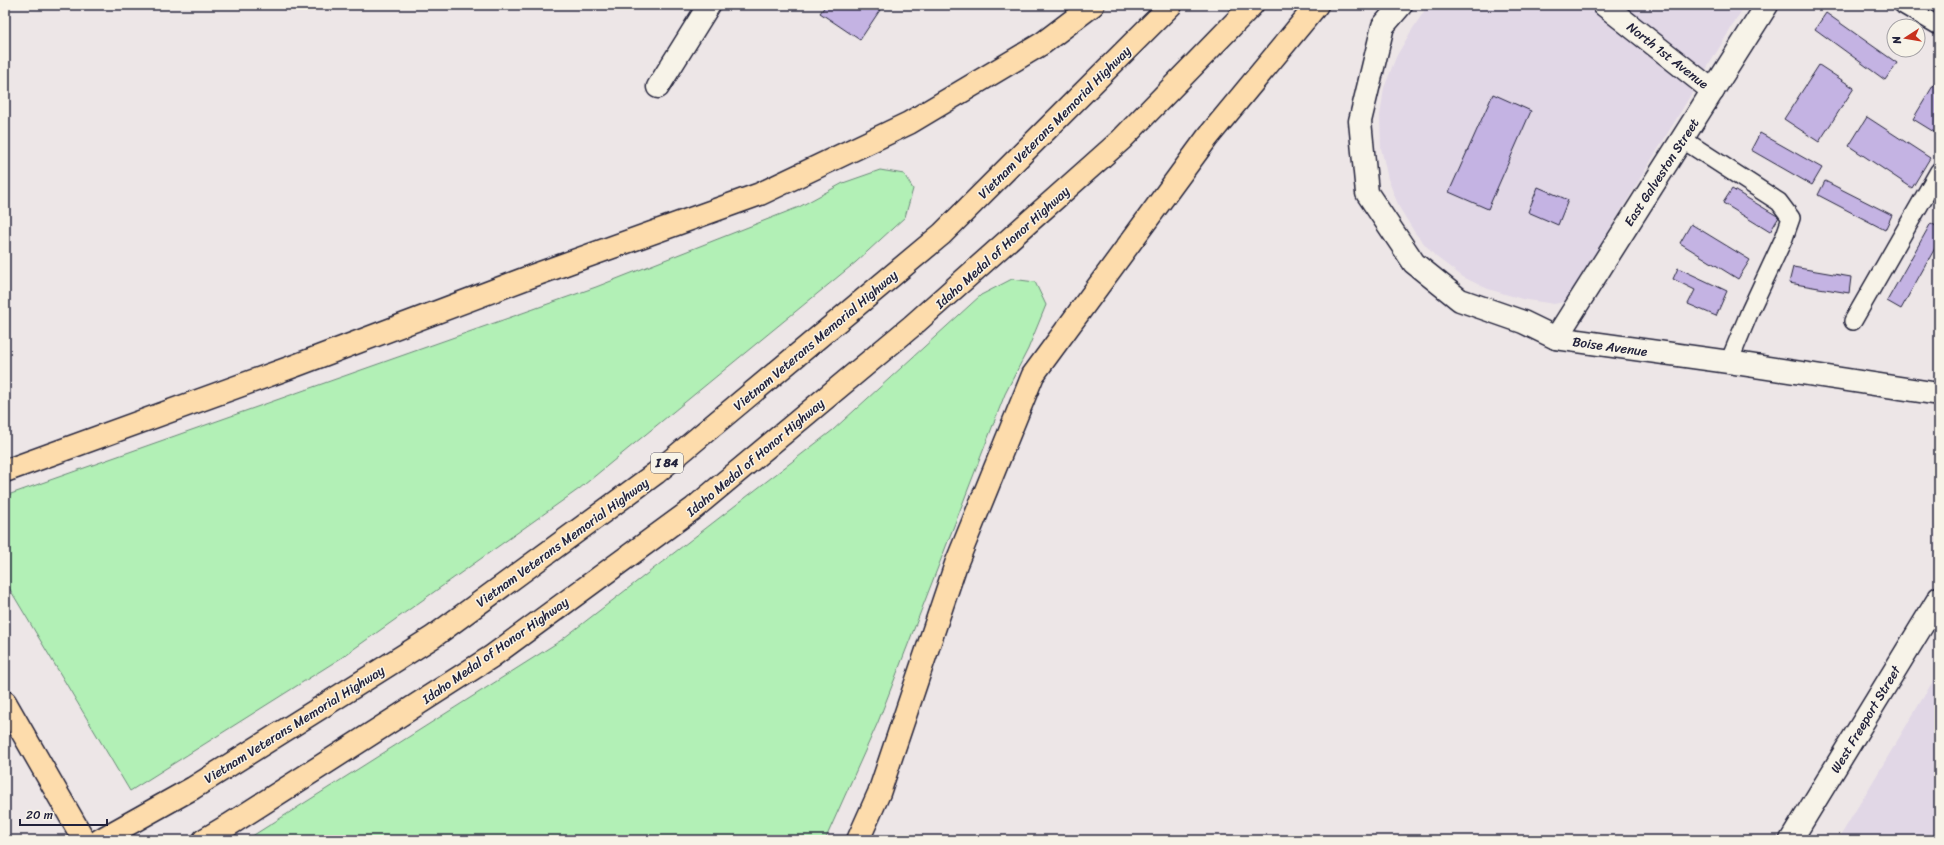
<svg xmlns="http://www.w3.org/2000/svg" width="1944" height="845" viewBox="0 0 1944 845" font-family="Sriracha,sans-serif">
<rect width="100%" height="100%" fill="#ede6e7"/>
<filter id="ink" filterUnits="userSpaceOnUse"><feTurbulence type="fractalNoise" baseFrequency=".025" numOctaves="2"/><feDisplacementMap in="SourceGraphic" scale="8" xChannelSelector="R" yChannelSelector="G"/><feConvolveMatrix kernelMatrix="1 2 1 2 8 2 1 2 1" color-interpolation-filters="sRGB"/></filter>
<g filter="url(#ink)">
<g fill="#e1d7e6">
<path d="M 1428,5 L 1745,5 L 1570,295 L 1563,302 L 1554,304 L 1522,299 L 1488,289 L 1463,277 L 1435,256 L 1415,233 L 1399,207 L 1388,179 L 1381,148 L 1380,116 L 1384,88 L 1396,57 L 1410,33 Z"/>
<path d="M 1939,671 L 1939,840 L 1838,840 Z"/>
</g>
<g fill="#b2f0b6" stroke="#6a8978">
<path d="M 880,170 L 904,174 L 913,189 L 905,217 L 856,262 L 579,489 L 341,658 L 130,791 L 5,581 L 5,496 L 596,287 L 799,207 L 843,183 Z"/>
<path d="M 1012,279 L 1035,282 L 1046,305 L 1028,349 L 1005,394 L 878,722 L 825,840 L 246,840 L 560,641 L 833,430 L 981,295 Z"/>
</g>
<g fill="#c4b3e3" stroke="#22223b">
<path d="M 826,5 L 872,5 L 880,10 L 860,40 L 820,13 Z"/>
<path d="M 1826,13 L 1897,63 L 1885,80 L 1815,29 Z"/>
<path d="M 1819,65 L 1854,88 L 1819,142 L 1784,119 Z"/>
<path d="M 1939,76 L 1939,135 L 1913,119 Z"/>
<path d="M 1493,94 L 1531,111 L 1488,209 L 1449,192 Z"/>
<path d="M 1867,117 L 1930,158 L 1912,188 L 1849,146 Z"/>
<path d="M 1760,133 L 1822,168 L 1812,185 L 1751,150 Z"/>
<path d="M 1825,181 L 1892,215 L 1885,230 L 1818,195 Z"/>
<path d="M 1538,187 L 1568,200 L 1558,225 L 1528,212 Z"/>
<path d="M 1732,189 L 1779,217 L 1770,232 L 1723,203 Z"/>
<path d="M 1931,223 L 1939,228 L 1939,241 L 1901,309 L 1887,301 Z"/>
<path d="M 1691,224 L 1750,260 L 1738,279 L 1680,243 Z"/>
<path d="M 1793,267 L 1851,277 L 1849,293 L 1789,283 Z"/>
<path d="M 1678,268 L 1727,291 L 1716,316 L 1688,304 L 1695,290 L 1673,279 Z"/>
</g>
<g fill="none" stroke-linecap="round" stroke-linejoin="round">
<defs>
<g id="service">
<path d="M 1903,5 L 1939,26"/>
<path d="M 1682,139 L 1779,202 L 1791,218 L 1784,238 L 1750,311 L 1729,362"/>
<path d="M 1853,321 L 1939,171"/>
</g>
<g id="minor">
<path d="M 1401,5 L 1383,26 L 1360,121 L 1367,193 L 1414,263 L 1460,300 L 1523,322 L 1556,338 L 1729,362 L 1939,394"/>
<path d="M 1604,5 L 1713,91"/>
<path d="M 658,87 L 709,5"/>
<path d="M 1556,338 L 1767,5"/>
<path d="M 1791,840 L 1939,598"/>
</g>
<path id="primary" d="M 5,702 L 84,840"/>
<g id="motorway">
<path d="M 5,471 L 297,365 L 532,276 L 760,194 L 909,123 L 1043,43 L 1093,5"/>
<path d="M 100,840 L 193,788 L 433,637 L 656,473 L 942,234 L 1171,5"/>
<path d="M 204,840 L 229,825 L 491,657 L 694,508 L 912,326 L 1121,140 L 1252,5"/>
<path d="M 858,840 L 879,793 L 956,564 L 1033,375 L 1207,138 L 1317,5"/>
</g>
</defs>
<use href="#service" stroke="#22223b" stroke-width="20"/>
<use href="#minor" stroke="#22223b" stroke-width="25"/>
<use href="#primary" stroke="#22223b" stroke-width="25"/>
<use href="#motorway" stroke="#22223b" stroke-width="25"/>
<use href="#service" stroke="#f7f3e8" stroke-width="17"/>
<use href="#minor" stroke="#f7f3e8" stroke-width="22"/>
<use href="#primary" stroke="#fddcac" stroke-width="22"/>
<use href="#motorway" stroke="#fddcac" stroke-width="22"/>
</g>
</g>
<g text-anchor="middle" stroke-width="3" stroke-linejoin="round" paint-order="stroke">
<rect fill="#f7f3e8" stroke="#62616f" stroke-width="1" x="651" y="453" width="32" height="20" rx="3"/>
<g font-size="12" font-weight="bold" fill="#22223b">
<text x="667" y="467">I 84</text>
</g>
<g font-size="13" fill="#22223b" stroke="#f7f3e8">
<text transform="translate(1668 55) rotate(38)" y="5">North 1st Avenue</text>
<text transform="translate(1054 122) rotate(-45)" y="5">Vietnam Veterans Memorial Highway</text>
<text transform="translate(1661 172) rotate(-57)" y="5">East Galveston Street</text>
<text transform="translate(1002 247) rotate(-42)" y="5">Idaho Medal of Honor Highway</text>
<text transform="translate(815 340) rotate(-40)" y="5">Vietnam Veterans Memorial Highway</text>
<text transform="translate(1610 346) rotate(8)" y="5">Boise Avenue</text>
<text transform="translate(755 457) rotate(-40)" y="5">Idaho Medal of Honor Highway</text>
<text transform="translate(562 542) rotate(-36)" y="5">Vietnam Veterans Memorial Highway</text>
<text transform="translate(495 650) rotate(-35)" y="5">Idaho Medal of Honor Highway</text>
<text transform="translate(1865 719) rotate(-59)" y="5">West Freeport Street</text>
<text transform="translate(294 724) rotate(-32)" y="5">Vietnam Veterans Memorial Highway</text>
</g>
</g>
<rect width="1944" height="845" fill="none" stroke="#f7f3e8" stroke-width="20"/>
<rect x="10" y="10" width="1924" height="825" fill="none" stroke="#22223b" stroke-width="1.5" filter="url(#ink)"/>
<g transform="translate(1906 38) rotate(258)"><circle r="19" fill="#f7f3e8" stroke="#a29fa3"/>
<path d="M0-3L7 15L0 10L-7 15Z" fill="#c8321e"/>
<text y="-6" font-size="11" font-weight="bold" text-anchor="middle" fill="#22223b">N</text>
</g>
<path d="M20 819v6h87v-6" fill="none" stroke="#22223b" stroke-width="2"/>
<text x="26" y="819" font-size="12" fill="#22223b" stroke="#f7f3e8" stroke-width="3" paint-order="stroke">20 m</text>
</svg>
